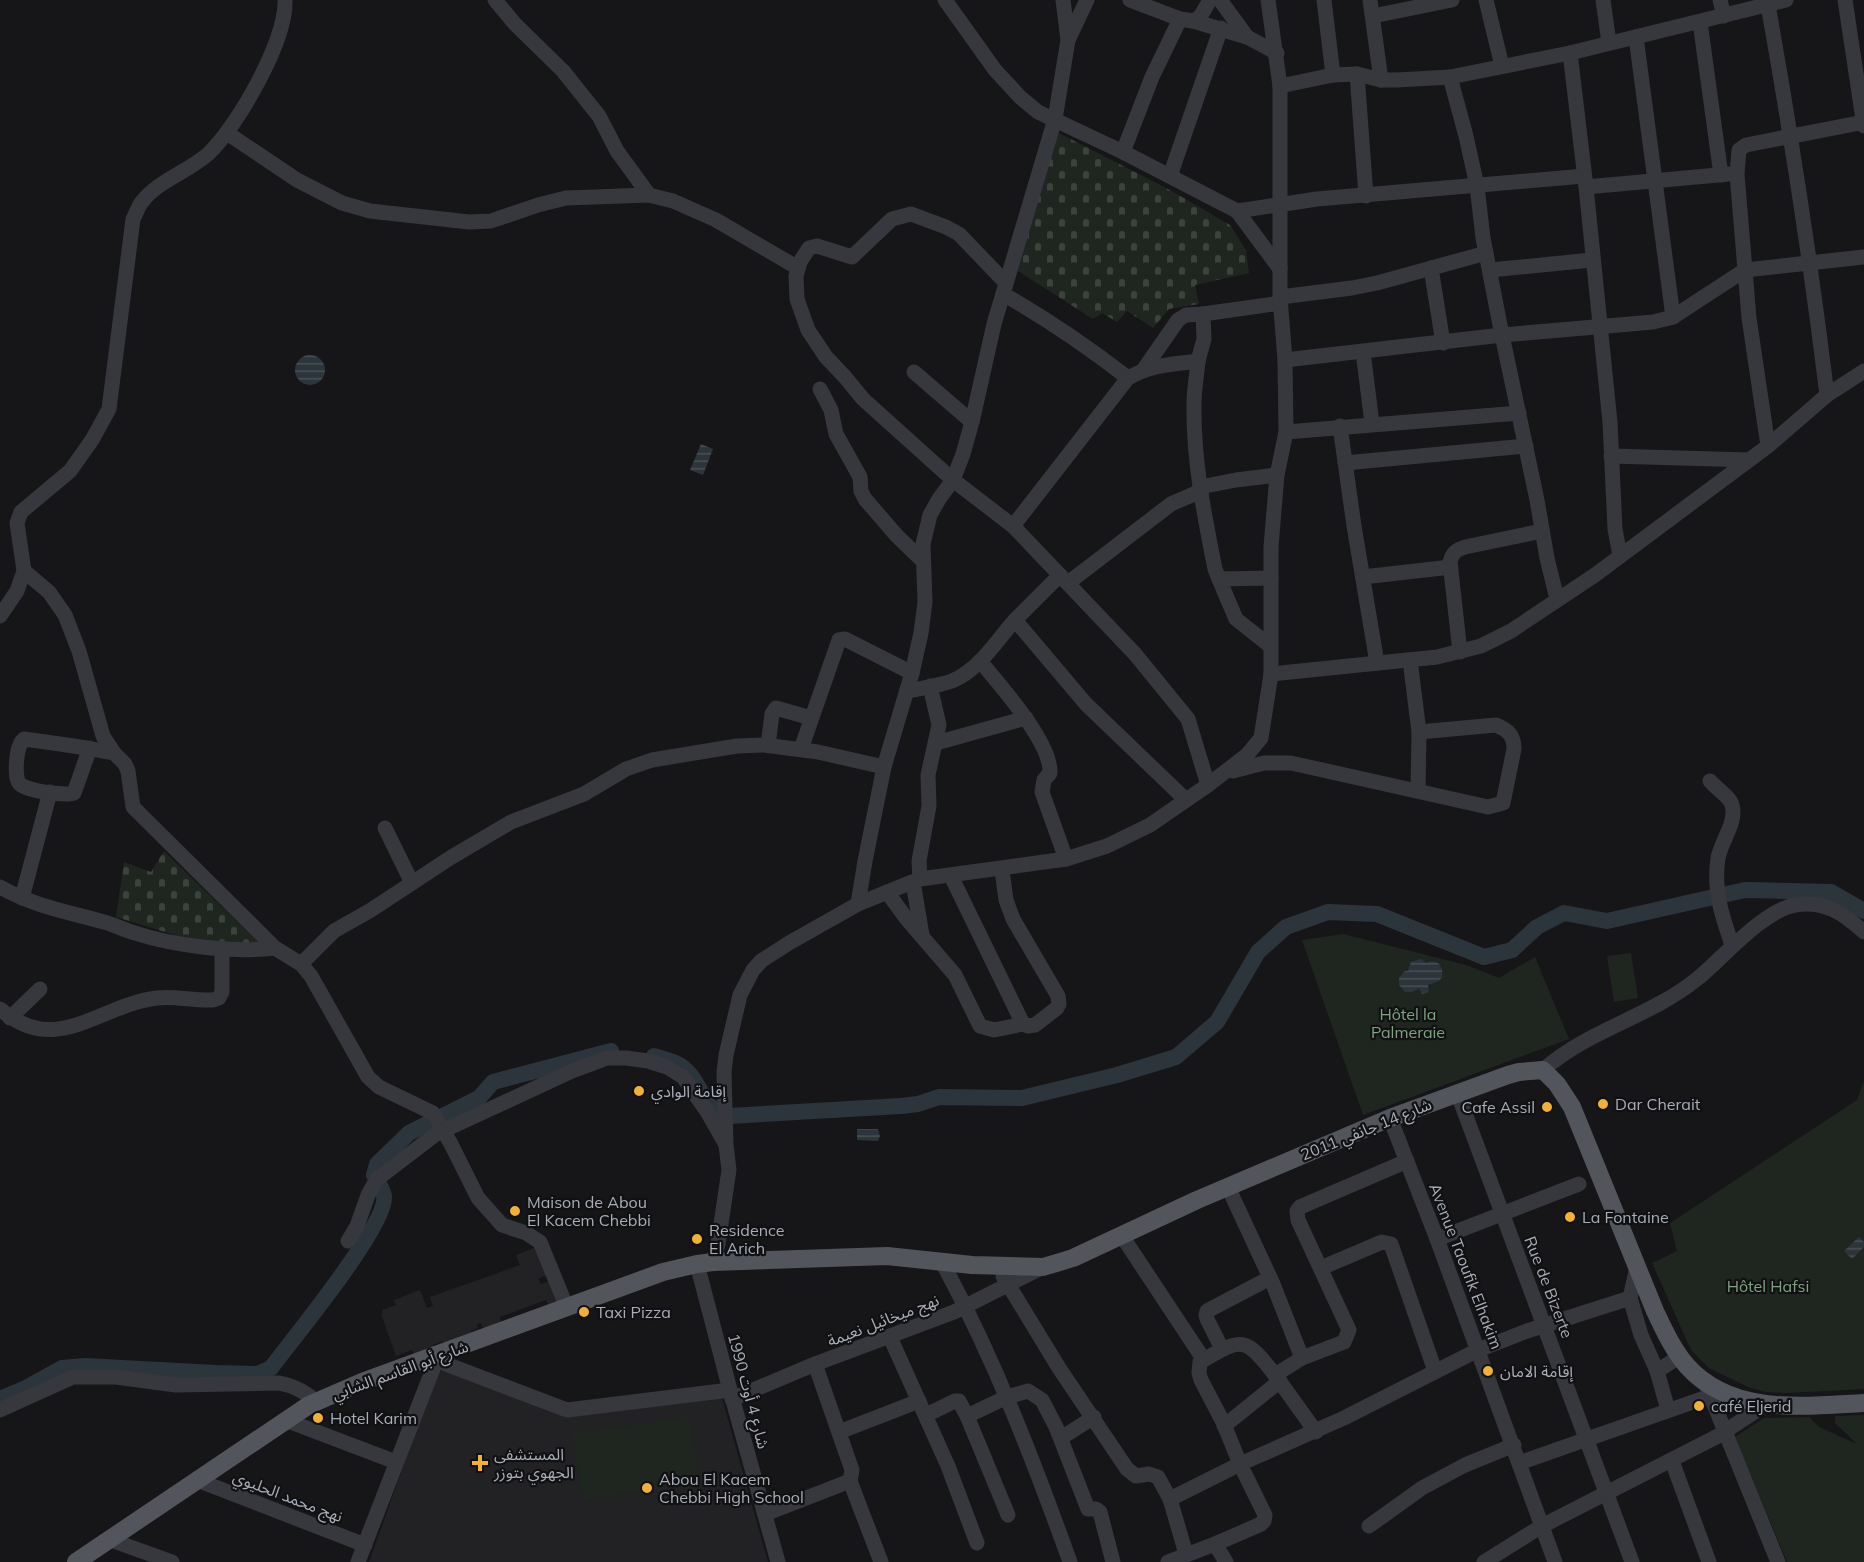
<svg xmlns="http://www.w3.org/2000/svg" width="1864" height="1562" viewBox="0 0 1864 1562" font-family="Mulish,'Noto Sans Arabic',sans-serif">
<defs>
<pattern id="cemetery-stones" width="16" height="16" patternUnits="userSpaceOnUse" patternTransform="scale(1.5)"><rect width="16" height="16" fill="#1e261f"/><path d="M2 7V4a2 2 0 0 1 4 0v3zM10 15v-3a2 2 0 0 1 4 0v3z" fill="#3c433d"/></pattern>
<pattern id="water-rules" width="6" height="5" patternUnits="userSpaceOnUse" patternTransform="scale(1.5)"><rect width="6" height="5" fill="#2c353c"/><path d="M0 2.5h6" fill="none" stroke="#485056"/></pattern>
</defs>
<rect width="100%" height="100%" fill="#161618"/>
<g fill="#222225">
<path d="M 537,1247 L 547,1275 L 538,1279 L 541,1284 L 549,1281 L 557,1303 L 549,1306 L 546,1300 L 500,1317 L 502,1325 L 484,1331 L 481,1323 L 477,1324 L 478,1328 L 471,1331 L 471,1334 L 444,1344 L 443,1341 L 433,1345 L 434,1349 L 415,1356 L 412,1350 L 396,1356 L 381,1314 L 383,1313 L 382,1310 L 396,1305 L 394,1300 L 420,1290 L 427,1308 L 433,1306 L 430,1297 L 520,1265 L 516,1255 Z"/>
<path d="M 438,1370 L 457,1374 L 567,1413 L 722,1398 L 768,1562 L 369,1562 Z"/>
</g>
<g fill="url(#cemetery-stones)">
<path d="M 1051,129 L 1170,190 L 1230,225 L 1246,250 L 1249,273 L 1195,285 L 1199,304 L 1169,309 L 1153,328 L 1127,311 L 1117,322 L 1102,313 L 1093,319 L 1010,266 Z"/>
<path d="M 164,851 L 259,943 L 253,946 L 185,938 L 116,917 L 124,862 L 151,872 Z"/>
</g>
<g fill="#1e261f">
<path d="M 1343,934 L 1466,965 L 1499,978 L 1535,957 L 1569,1039 L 1363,1115 L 1302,940 Z"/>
<path d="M 1631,953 L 1638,998 L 1614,1002 L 1607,956 Z"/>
<path d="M 1864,1081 L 1864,1389 L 1788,1393 L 1766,1392 L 1748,1387 L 1709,1368 L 1691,1350 L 1652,1263 L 1677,1251 L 1670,1223 L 1857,1100 Z"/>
<path d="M 1864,1415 L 1864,1562 L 1787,1562 L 1735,1437 L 1764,1418 L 1809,1417 L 1819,1427 L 1857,1444 L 1835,1423 L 1835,1416 Z"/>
<path d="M 690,1416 L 700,1483 L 583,1500 L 572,1433 Z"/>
</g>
<g fill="url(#water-rules)">
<circle cx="310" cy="370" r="15"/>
<path d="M 701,444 L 713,449 L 703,475 L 690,470 Z"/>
<path d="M 1421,959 L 1426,963 C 1437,958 1444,966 1442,977 L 1439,981 L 1428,985 L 1429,992 L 1422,994 L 1419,988 L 1413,992 L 1405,992 L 1399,985 L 1399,978 L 1405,971 L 1408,971 L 1411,962 Z"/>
<path d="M 857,1129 L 878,1129 L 880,1136 L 878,1141 L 857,1140 Z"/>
<path d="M 1859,1237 L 1864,1242 L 1864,1247 L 1852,1259 L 1844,1251 Z"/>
</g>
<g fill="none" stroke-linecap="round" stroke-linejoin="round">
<g stroke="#2c353c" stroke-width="16">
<path d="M 654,1056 C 662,1059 674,1061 681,1066 C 703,1081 701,1111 729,1116 L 901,1106 L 918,1104 L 939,1097 L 1022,1098 L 1117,1075 L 1176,1057 L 1217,1022 L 1258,952 L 1286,927 L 1328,912 L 1377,914 L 1484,957 L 1512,950 L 1537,927 L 1564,913 L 1607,921 L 1745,890 L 1831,892 L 1864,911"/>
<path d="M 0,1399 L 24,1389 L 62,1368 L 85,1366 L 215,1373 L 258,1374 L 271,1368 C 291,1341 389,1223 384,1196 C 383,1189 377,1181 374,1175 L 377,1164 L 409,1133 L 479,1098 L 493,1082 L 611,1051"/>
</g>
<g stroke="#37383d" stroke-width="15">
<path d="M 495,0 L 515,24 L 563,71 L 599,116 L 617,151 L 649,195"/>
<path d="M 945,0 L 995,70 L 1020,97 L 1038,112 L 1123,152 L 1237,211 L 1280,269"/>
<path d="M 1130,0 L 1180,19"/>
<path d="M 1220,0 L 1247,37"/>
<path d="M 1324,0 L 1333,75"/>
<path d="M 1370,0 L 1381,80"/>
<path d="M 1486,0 L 1502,66"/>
<path d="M 1603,0 L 1609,43"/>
<path d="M 1720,0 L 1724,16"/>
<path d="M 1845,0 L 1864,126"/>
<path d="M 1768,5 C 1791,134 1811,264 1827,395"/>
<path d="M 1373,16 L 1452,0"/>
<path d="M 1193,21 L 1247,37 L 1277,53"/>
<path d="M 1700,22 L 1721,175"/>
<path d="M 1636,37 L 1673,317"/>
<path d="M 1068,40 L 1087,0"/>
<path d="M 1570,53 L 1586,187 L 1610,422 L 1615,529 L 1620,556"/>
<path d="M 1357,74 L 1366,196"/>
<path d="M 1450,77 L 1466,136 L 1477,186 L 1483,238 L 1502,335 L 1537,500 L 1547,558 L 1557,599"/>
<path d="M 1280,86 L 1333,75 L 1357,74 L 1381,80 L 1397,80 L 1450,77 L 1570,53 L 1786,0"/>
<path d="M 227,133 L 297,180 L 342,203 L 370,211 L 469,222 L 491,221 L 538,205 L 566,198 L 649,195 L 673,201 L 716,220 L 798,268"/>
<path d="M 1123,152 L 1152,77 L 1180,19 L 1193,21 L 1200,17 L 1210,0"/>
<path d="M 1170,176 L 1221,28"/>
<path d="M 1586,187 L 1729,174"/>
<path d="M 1237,211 L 1317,199 L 1584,176"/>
<path d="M 1431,268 L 1443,343"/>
<path d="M 1490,270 L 1592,260"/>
<path d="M 1006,283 L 959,234 L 946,227 L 911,214 L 892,219 L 852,257 L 817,246 L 809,248 L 800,262 L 796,276 L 797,299 L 808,330 L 826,357 L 845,377 L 863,399 L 953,480 L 1013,526 L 1135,654 L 1188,719 L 1208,785"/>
<path d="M 1003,294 C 1047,319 1088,347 1128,378"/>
<path d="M 1280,297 L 1352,288 L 1377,283 L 1486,253"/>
<path d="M 1363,352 L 1372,423"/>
<path d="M 1285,360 L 1502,335 L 1653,322 L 1673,317 L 1745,270 L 1864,257"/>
<path d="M 1198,361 C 1197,375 1194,389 1194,403 C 1193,459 1204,514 1215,569 L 1219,579"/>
<path d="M 1144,369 L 1178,320 L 1186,315 L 1203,314"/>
<path d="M 914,372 L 972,422"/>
<path d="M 820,389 L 831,410 L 836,434 L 860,477 L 861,491 L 865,499 L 897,536 L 923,561"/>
<path d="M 1340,426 L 1354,526 L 1377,663"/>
<path d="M 1286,432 L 1519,413"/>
<path d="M 1768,446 L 1749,318 L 1737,174 L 1739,150 L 1746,145 L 1864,122"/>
<path d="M 1611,456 L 1749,460"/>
<path d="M 1345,463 L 1526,446"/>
<path d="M 1200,487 L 1236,480 L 1277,475"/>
<path d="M 1013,526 L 1128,378 C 1153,364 1170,365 1198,361 L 1204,339 L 1203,314 L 1281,303"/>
<path d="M 24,571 L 49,592 L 65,615 L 79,651 L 103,736 L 114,753 L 125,764 L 128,771 L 133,807 L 275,948 L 301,964 L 311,976 L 368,1077 L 379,1087 L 433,1113 L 451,1144 L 478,1198 L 502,1225 L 526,1233 L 540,1242 L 567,1308"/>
<path d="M 1060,575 L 1015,620 L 1086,704 L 1186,800"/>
<path d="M 1363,577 L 1451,567"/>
<path d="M 1068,583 L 1171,504 L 1201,491"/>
<path d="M 0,616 L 17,591 L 24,571 L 17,523 L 21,512 L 70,471 L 92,440 L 109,409 L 133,219 C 136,214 138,207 141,203 C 158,180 188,172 208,154 C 237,127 287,40 285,0"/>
<path d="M 1270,646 L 1236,619 L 1219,579 L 1271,578"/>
<path d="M 1460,652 L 1450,562 C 1453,552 1456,550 1465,547 L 1542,531"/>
<path d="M 1410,660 L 1419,732 L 1418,791"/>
<path d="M 980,661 C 999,684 1052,743 1050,773 L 1044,780 L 1042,792 L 1066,859"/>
<path d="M 1271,674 L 1437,657 L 1481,646 L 1511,631 L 1595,575 L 1768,446 L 1827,395 L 1864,371"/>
<path d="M 907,691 C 922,688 938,686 952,681 C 979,670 997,640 1015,620"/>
<path d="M 936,743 L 1026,718"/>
<path d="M 768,745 L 772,714 L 776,708 L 811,718"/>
<path d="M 90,748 L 74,793 C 66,796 24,791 19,783 C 14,776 16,744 24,739 C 54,743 84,747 114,753"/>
<path d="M 801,749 L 839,640 L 845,639 L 912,673"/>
<path d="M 1233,771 L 1264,763 L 1291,763 L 1488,807 L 1503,803 L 1514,749 C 1514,735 1508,730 1496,725 L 1419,732"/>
<path d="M 1710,781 C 1716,788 1730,797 1732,805 C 1737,823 1721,841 1718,858 C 1713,890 1722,916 1732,945"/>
<path d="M 385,828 L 412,883"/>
<path d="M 951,876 L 1023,1024"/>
<path d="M 920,879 L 919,861 L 929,806 L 928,775 L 939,725 L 930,686"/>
<path d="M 913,882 L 922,935"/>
<path d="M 0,887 C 33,906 68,912 104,922 C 115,925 124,930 135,933 C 174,946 234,953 275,948"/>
<path d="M 887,892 L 906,918 L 955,975 L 980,1026 L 994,1030 L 1023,1024 L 1028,1026 L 1035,1025 L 1057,1008 L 1059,1004 L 1058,996 L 1013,919 L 1006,900 L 1002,870"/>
<path d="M 22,898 L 50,792"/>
<path d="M 858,904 L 865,861 L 884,767 L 912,673 L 921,633 L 925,602 L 923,544 L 930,515 L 939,499 L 953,480 L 963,454 L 972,422 L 994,324 L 1055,119 L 1068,40 L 1063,0"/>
<path d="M 301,964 L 334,931 L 371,910 L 450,858 L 511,822 L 584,794 L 626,769 L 652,760 L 737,746 L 764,745 L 818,752 L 884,767"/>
<path d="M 0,1009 C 57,1058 98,1005 157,998 C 176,996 194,1001 213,1000 L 219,998 L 222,992 L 222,948"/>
<path d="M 10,1018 L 40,989"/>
<path d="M 1543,1070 C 1588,1030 1650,1017 1697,979 C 1722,959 1762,911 1795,905 C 1824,900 1843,913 1864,932"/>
<path d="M 1457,1092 L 1632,1562"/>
<path d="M 1390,1118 L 1437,1239 L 1555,1562"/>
<path d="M 1228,1187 L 1273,1284 L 1302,1358 L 1344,1342 L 1349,1330 L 1298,1220 L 1297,1211 L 1300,1207 L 1407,1161"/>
<path d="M 1122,1236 L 1204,1360"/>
<path d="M 1437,1239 L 1579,1184"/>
<path d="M 348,1241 L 357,1226 L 368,1195 L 377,1179 L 436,1134 L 572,1071 L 607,1058 L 626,1058 L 648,1061 L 667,1067 L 683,1077 L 708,1113 L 725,1143"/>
<path d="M 713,1262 L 718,1244 L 729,1170 L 726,1145 L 724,1072 L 726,1055 L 740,995 L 753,970 L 761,961 L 789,943 L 858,904 L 907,884 L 920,879 L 1066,859 L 1107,846 L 1150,825 L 1208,785 L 1247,755 L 1261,738 L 1271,674 L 1271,547 L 1277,475 L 1286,432 L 1285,360 L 1280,297 L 1280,86 L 1268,0"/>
<path d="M 942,1262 C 994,1358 1033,1459 1070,1562"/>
<path d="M 697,1264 L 730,1390 L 778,1562"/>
<path d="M 1637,1267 L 1630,1298 L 1641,1335 L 1657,1371"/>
<path d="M 1321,1268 L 1382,1242 L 1391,1244 L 1435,1371"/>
<path d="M 1003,1276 L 1059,1368 L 1127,1469 L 1136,1476 L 1149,1474 L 1158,1477 L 1170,1499"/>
<path d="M 890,1337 L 948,1466 L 977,1543"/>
<path d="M 1222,1349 L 1207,1319 L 1206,1315 L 1207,1311 L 1270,1278"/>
<path d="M 430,1358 L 567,1410 L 730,1390"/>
<path d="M 1302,1358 L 1275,1375 L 1316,1432"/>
<path d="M 815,1364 L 852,1470 L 850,1481 L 881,1562"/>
<path d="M 1707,1387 L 1778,1562"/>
<path d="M 732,1399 L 815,1364 L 954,1312 L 1043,1267"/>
<path d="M 0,1410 L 73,1377 L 116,1377 L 176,1385 L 279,1383 C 295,1386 305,1392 317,1402"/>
<path d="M 1668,1410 L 1657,1371 L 1679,1357"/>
<path d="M 926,1415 L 955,1401 L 959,1401 L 967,1416"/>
<path d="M 288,1421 L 396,1462"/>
<path d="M 1224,1426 L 1280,1381"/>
<path d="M 839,1432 L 919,1401"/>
<path d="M 1061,1438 L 1094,1417"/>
<path d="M 1672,1461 L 1709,1562"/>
<path d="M 1519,1463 L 1710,1396"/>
<path d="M 197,1480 L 365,1545"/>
<path d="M 765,1514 L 850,1481"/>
<path d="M 1008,1515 L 967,1416 L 1007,1397 L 1028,1391 L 1042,1400 L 1056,1427 L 1088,1509 L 1096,1509 L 1100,1512 L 1113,1562"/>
<path d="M 1369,1526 L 1422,1488 L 1465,1465 L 1514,1445"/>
<path d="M 111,1540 L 172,1562"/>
<path d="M 1215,1544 L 1261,1524 L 1264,1521 L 1265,1515 L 1240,1464 L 1223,1422 L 1201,1380 L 1199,1373 L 1200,1362 C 1242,1338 1244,1335 1275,1375"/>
<path d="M 1186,1554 L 1170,1499 L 1240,1464 L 1344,1418 L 1478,1350 L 1527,1331 L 1630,1298"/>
<path d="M 358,1562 L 436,1361"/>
<path d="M 1168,1562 L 1215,1544 L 1226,1562"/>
<path d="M 1484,1562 L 1542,1526 L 1718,1436 L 1765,1405"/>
</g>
<path stroke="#53555c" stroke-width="18" d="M 76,1562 L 309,1405 L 362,1382 L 663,1272 L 697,1264 L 713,1262 L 887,1256 L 972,1265 L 1043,1267 L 1073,1258 L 1197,1200 L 1390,1118 L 1508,1075 L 1519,1072 L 1543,1070 L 1557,1084 L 1572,1107 L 1655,1311 C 1664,1330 1673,1350 1687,1366 C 1732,1416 1803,1406 1864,1403"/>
</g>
<g fill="#f2b134" stroke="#111113" stroke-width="2">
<circle cx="639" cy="1091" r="6"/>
<circle cx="1603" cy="1104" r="6"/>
<circle cx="1547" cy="1107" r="6"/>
<circle cx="515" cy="1211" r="6"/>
<circle cx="1570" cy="1217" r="6"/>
<circle cx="697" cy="1239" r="6"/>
<circle cx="584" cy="1312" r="6"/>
<circle cx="1488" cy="1371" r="6"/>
<circle cx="1699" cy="1406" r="6"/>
<circle cx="318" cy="1418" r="6"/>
<path d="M477 1454h6v6h6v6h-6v6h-6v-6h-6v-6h6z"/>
<circle cx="647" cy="1488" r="6"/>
</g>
<g text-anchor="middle" stroke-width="4.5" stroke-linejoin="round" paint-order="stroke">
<g font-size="16" fill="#7fa381" stroke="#111113">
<text x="1408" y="1020">Hôtel la<tspan x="1408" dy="18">Palmeraie</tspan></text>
<text x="1768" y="1292">Hôtel Hafsi</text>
</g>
<g font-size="16" fill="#a8adb8" stroke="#111113" text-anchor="start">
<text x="651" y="1097">إقامة الوادي</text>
<text x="1615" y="1110">Dar Cherait</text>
<text x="1535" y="1113" text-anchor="end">Cafe Assil</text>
<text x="527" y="1208">Maison de Abou<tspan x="527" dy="18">El Kacem Chebbi</tspan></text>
<text x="1582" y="1223">La Fontaine</text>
<text x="709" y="1236">Residence<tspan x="709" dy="18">El Arich</tspan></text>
<text x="596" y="1318">Taxi Pizza</text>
<text x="1500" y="1377">إقامة الامان</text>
<text x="1711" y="1412">café Eljerid</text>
<text x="330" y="1424">Hotel Karim</text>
<text x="494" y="1460">المستشفى<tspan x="494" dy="18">الجهوي بتوزر</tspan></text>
<text x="659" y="1485">Abou El Kacem<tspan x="659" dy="18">Chebbi High School</tspan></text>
</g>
<g font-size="16" fill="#a8adb8" stroke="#111113">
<text transform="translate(1366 1129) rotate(-22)" y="6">شارع 14 جانفي 2011</text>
<text transform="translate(1466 1266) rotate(69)" y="6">Avenue Taoufik Elhakim</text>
<text transform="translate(1549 1287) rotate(69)" y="6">Rue de Bizerte</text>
<text transform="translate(883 1320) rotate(-21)" y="6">نهج ميخائيل نعيمة</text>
<text transform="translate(400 1370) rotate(-20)" y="6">شارع أبو القاسم الشابي</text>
<text transform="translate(749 1391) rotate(75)" y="6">شارع 4 أوت 1990</text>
<text transform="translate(288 1496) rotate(21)" y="6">نهج محمد الحليوي</text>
</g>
</g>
</svg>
